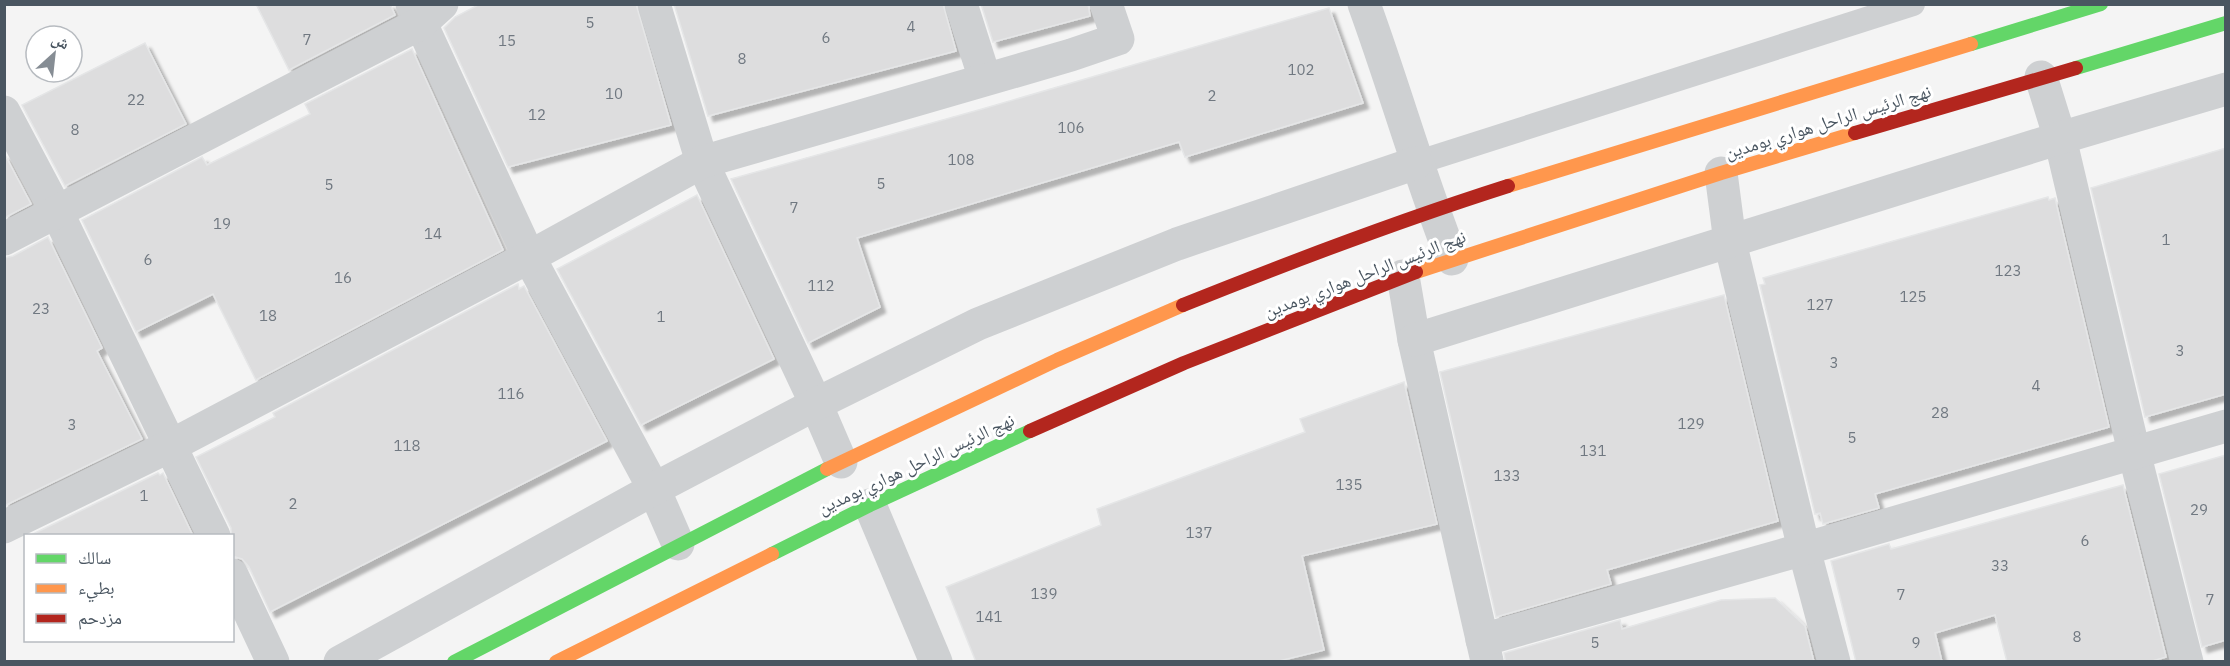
<svg xmlns="http://www.w3.org/2000/svg" width="2230" height="666" viewBox="0 0 2230 666" font-family="'IBM Plex Sans','Noto Naskh Arabic',sans-serif">
<defs>
<filter id="shadow"><feDropShadow dx="5.5" dy="5.5" stdDeviation="1.5" flood-color="#0004"/></filter>
</defs>
<rect width="100%" height="100%" fill="#f4f4f4"/>
<g fill="#ddddde" stroke="#e5e6e7" stroke-width="1.5" filter="url(#shadow)">
<path d="M 256,4 L 390,4 L 395,15 L 289,70 Z"/>
<path d="M 480,4 L 636,4 L 671,125 L 508,167 L 444,28 L 455,17 Z"/>
<path d="M 674,4 L 943,4 L 956,51 L 708,116 Z"/>
<path d="M 981,4 L 1088,4 L 1090,16 L 993,42 Z"/>
<path d="M 1329,8 L 1363,103 L 1185,157 L 1179,142 L 857,238 L 880,307 L 808,343 L 731,179 L 982,109 Z"/>
<path d="M 145,43 L 186,124 L 65,186 L 22,105 Z"/>
<path d="M 412,49 L 503,250 L 256,380 L 213,294 L 136,332 L 82,220 L 202,157 L 207,165 L 310,114 L 305,104 Z"/>
<path d="M 2226,148 L 2226,394 L 2145,417 L 2091,188 Z"/>
<path d="M 4,153 L 31,204 L 4,218 Z"/>
<path d="M 697,195 L 774,359 L 641,425 L 557,269 Z"/>
<path d="M 2048,197 L 2049,200 L 2055,198 L 2109,427 L 1875,494 L 1879,508 L 1823,524 L 1820,513 L 1815,514 L 1760,285 L 1765,284 L 1763,278 Z"/>
<path d="M 48,237 L 102,348 L 97,351 L 142,439 L 4,506 L 4,258 L 13,256 Z"/>
<path d="M 518,284 L 519,289 L 524,286 L 607,441 L 270,612 L 249,567 L 242,559 L 232,556 L 231,528 L 196,457 L 275,417 L 273,413 Z"/>
<path d="M 1724,295 L 1778,521 L 1607,570 L 1611,584 L 1496,617 L 1440,372 Z"/>
<path d="M 1404,382 L 1437,524 L 1302,556 L 1324,650 L 1275,662 L 976,662 L 946,587 L 1101,525 L 1097,509 L 1305,432 L 1300,419 Z"/>
<path d="M 2226,455 L 2226,640 L 2202,647 L 2159,474 Z"/>
<path d="M 158,473 L 160,475 L 163,473 L 193,536 L 29,536 Z"/>
<path d="M 2123,485 L 2166,657 L 2149,662 L 2007,662 L 1995,615 L 1935,633 L 1942,662 L 1856,662 L 1831,561 L 1889,544 L 1891,549 Z"/>
<path d="M 1775,598 L 1805,626 L 1814,662 L 1506,662 L 1505,659 L 1504,653 L 1620,620 L 1622,629 L 1721,600 Z"/>
</g>
<g fill="none" stroke-linecap="round" stroke-linejoin="round">
<path stroke="#ced0d2" stroke-width="24" d="M 1416,163 L 1913,4"/>
<g stroke="#ced0d2" stroke-width="33">
<path d="M 412,4 L 529,257 L 654,489 L 678,544"/>
<path d="M 654,4 L 702,162 L 816,404 L 841,462"/>
<path d="M 961,4 L 985,79"/>
<path d="M 1364,4 C 1395,89 1419,175 1452,259"/>
<path d="M 2041,77 L 2060,138 L 2134,452 L 2187,662"/>
<path d="M 4,112 L 57,212 L 214,536"/>
<path d="M 1721,173 L 1730,242 L 1804,549 L 1834,662"/>
<path d="M 4,239 L 421,23 L 442,4"/>
<path d="M 1403,276 L 1414,340 L 1487,661"/>
<path d="M 1414,340 L 2060,138 L 2226,89"/>
<path d="M 870,505 L 936,662"/>
<path d="M 4,527 L 172,445 L 529,257 L 702,162 L 1071,55 L 1118,39 L 1106,4"/>
<path d="M 232,575 L 273,662"/>
<path d="M 1482,640 L 1804,549 L 2226,426"/>
<path d="M 340,662 L 654,489 L 816,404 L 978,324 L 1177,244 L 1416,163"/>
</g>
<g stroke="#63d668" stroke-width="14">
<path d="M 1971,44 L 2101,4"/>
<path d="M 2076,68 L 2226,23"/>
<path d="M 772,554 L 870,505 L 1030,431"/>
<path d="M 454,662 L 827,469"/>
</g>
<g stroke="#ff974d" stroke-width="14">
<path d="M 1508,186 L 1971,44"/>
<path d="M 1416,272 L 1721,173 L 1855,133"/>
<path d="M 827,469 L 1057,360 L 1183,305"/>
<path d="M 556,662 L 772,554"/>
</g>
<g stroke="#b3261e" stroke-width="14">
<path d="M 1855,133 L 2076,68"/>
<path d="M 1183,305 C 1290,262 1398,221 1508,186"/>
<path d="M 1030,431 L 1184,363 L 1416,272"/>
</g>
</g>
<g text-anchor="middle" stroke-width="6" stroke-linejoin="round" paint-order="stroke">
<g font-size="15" fill="#707881">
<text x="590" y="28">5</text>
<text x="911" y="32">4</text>
<text x="826" y="43">6</text>
<text x="307" y="45">7</text>
<text x="507" y="46">15</text>
<text x="742" y="64">8</text>
<text x="1301" y="75">102</text>
<text x="614" y="99">10</text>
<text x="1212" y="101">2</text>
<text x="136" y="105">22</text>
<text x="537" y="120">12</text>
<text x="1071" y="133">106</text>
<text x="75" y="135">8</text>
<text x="961" y="165">108</text>
<text x="881" y="189">5</text>
<text x="329" y="190">5</text>
<text x="794" y="213">7</text>
<text x="222" y="229">19</text>
<text x="433" y="239">14</text>
<text x="2166" y="245">1</text>
<text x="148" y="265">6</text>
<text x="2008" y="276">123</text>
<text x="343" y="283">16</text>
<text x="821" y="291">112</text>
<text x="1913" y="302">125</text>
<text x="1820" y="310">127</text>
<text x="41" y="314">23</text>
<text x="268" y="321">18</text>
<text x="661" y="322">1</text>
<text x="2180" y="356">3</text>
<text x="1834" y="368">3</text>
<text x="2036" y="391">4</text>
<text x="511" y="399">116</text>
<text x="1940" y="418">28</text>
<text x="1691" y="429">129</text>
<text x="72" y="430">3</text>
<text x="1852" y="443">5</text>
<text x="407" y="451">118</text>
<text x="1593" y="456">131</text>
<text x="1507" y="481">133</text>
<text x="1349" y="490">135</text>
<text x="144" y="501">1</text>
<text x="293" y="509">2</text>
<text x="2199" y="515">29</text>
<text x="1199" y="538">137</text>
<text x="2085" y="546">6</text>
<text x="2000" y="571">33</text>
<text x="1044" y="599">139</text>
<text x="1901" y="600">7</text>
<text x="2210" y="605">7</text>
<text x="989" y="622">141</text>
<text x="2077" y="642">8</text>
<text x="1595" y="648">5</text>
<text x="1916" y="648">9</text>
</g>
<g font-size="18" fill="#4a5661" stroke="#fff">
<text transform="translate(1828 122) rotate(-17)" y="6">نهج الرئيس الراحل هواري بومدين</text>
<text transform="translate(1365 274) rotate(-21)" y="6">نهج الرئيس الراحل هواري بومدين</text>
<text transform="translate(916 464) rotate(-25)" y="6">نهج الرئيس الراحل هواري بومدين</text>
</g>
</g>
<rect width="2230" height="666" fill="none" stroke="#4a5661" stroke-width="12"/>
<rect x="24" y="534" width="210" height="108" fill="#ffffff" stroke="#b7bbc0" stroke-width="1.5"/>
<rect x="36" y="554" width="30" height="9" fill="#63d668" stroke="#b7bbc0" stroke-width="1.5"/>
<text x="78" y="564" font-size="18" fill="#4a5661">سالك</text>
<rect x="36" y="584" width="30" height="9" fill="#ff974d" stroke="#b7bbc0" stroke-width="1.5"/>
<text x="78" y="594" font-size="18" fill="#4a5661">بطيء</text>
<rect x="36" y="614" width="30" height="9" fill="#b3261e" stroke="#b7bbc0" stroke-width="1.5"/>
<text x="78" y="624" font-size="18" fill="#4a5661">مزدحم</text>
<g transform="translate(54 54) rotate(27)"><circle r="28" fill="#ffffff" stroke="#b7bbc0" stroke-width="1.5"/>
<path d="M0-4.5L10 22L0 15L-10 22Z" fill="#868d94"/>
<text y="-9" font-size="16" font-weight="bold" text-anchor="middle" fill="#4a5661">ش</text>
</g>
</svg>
